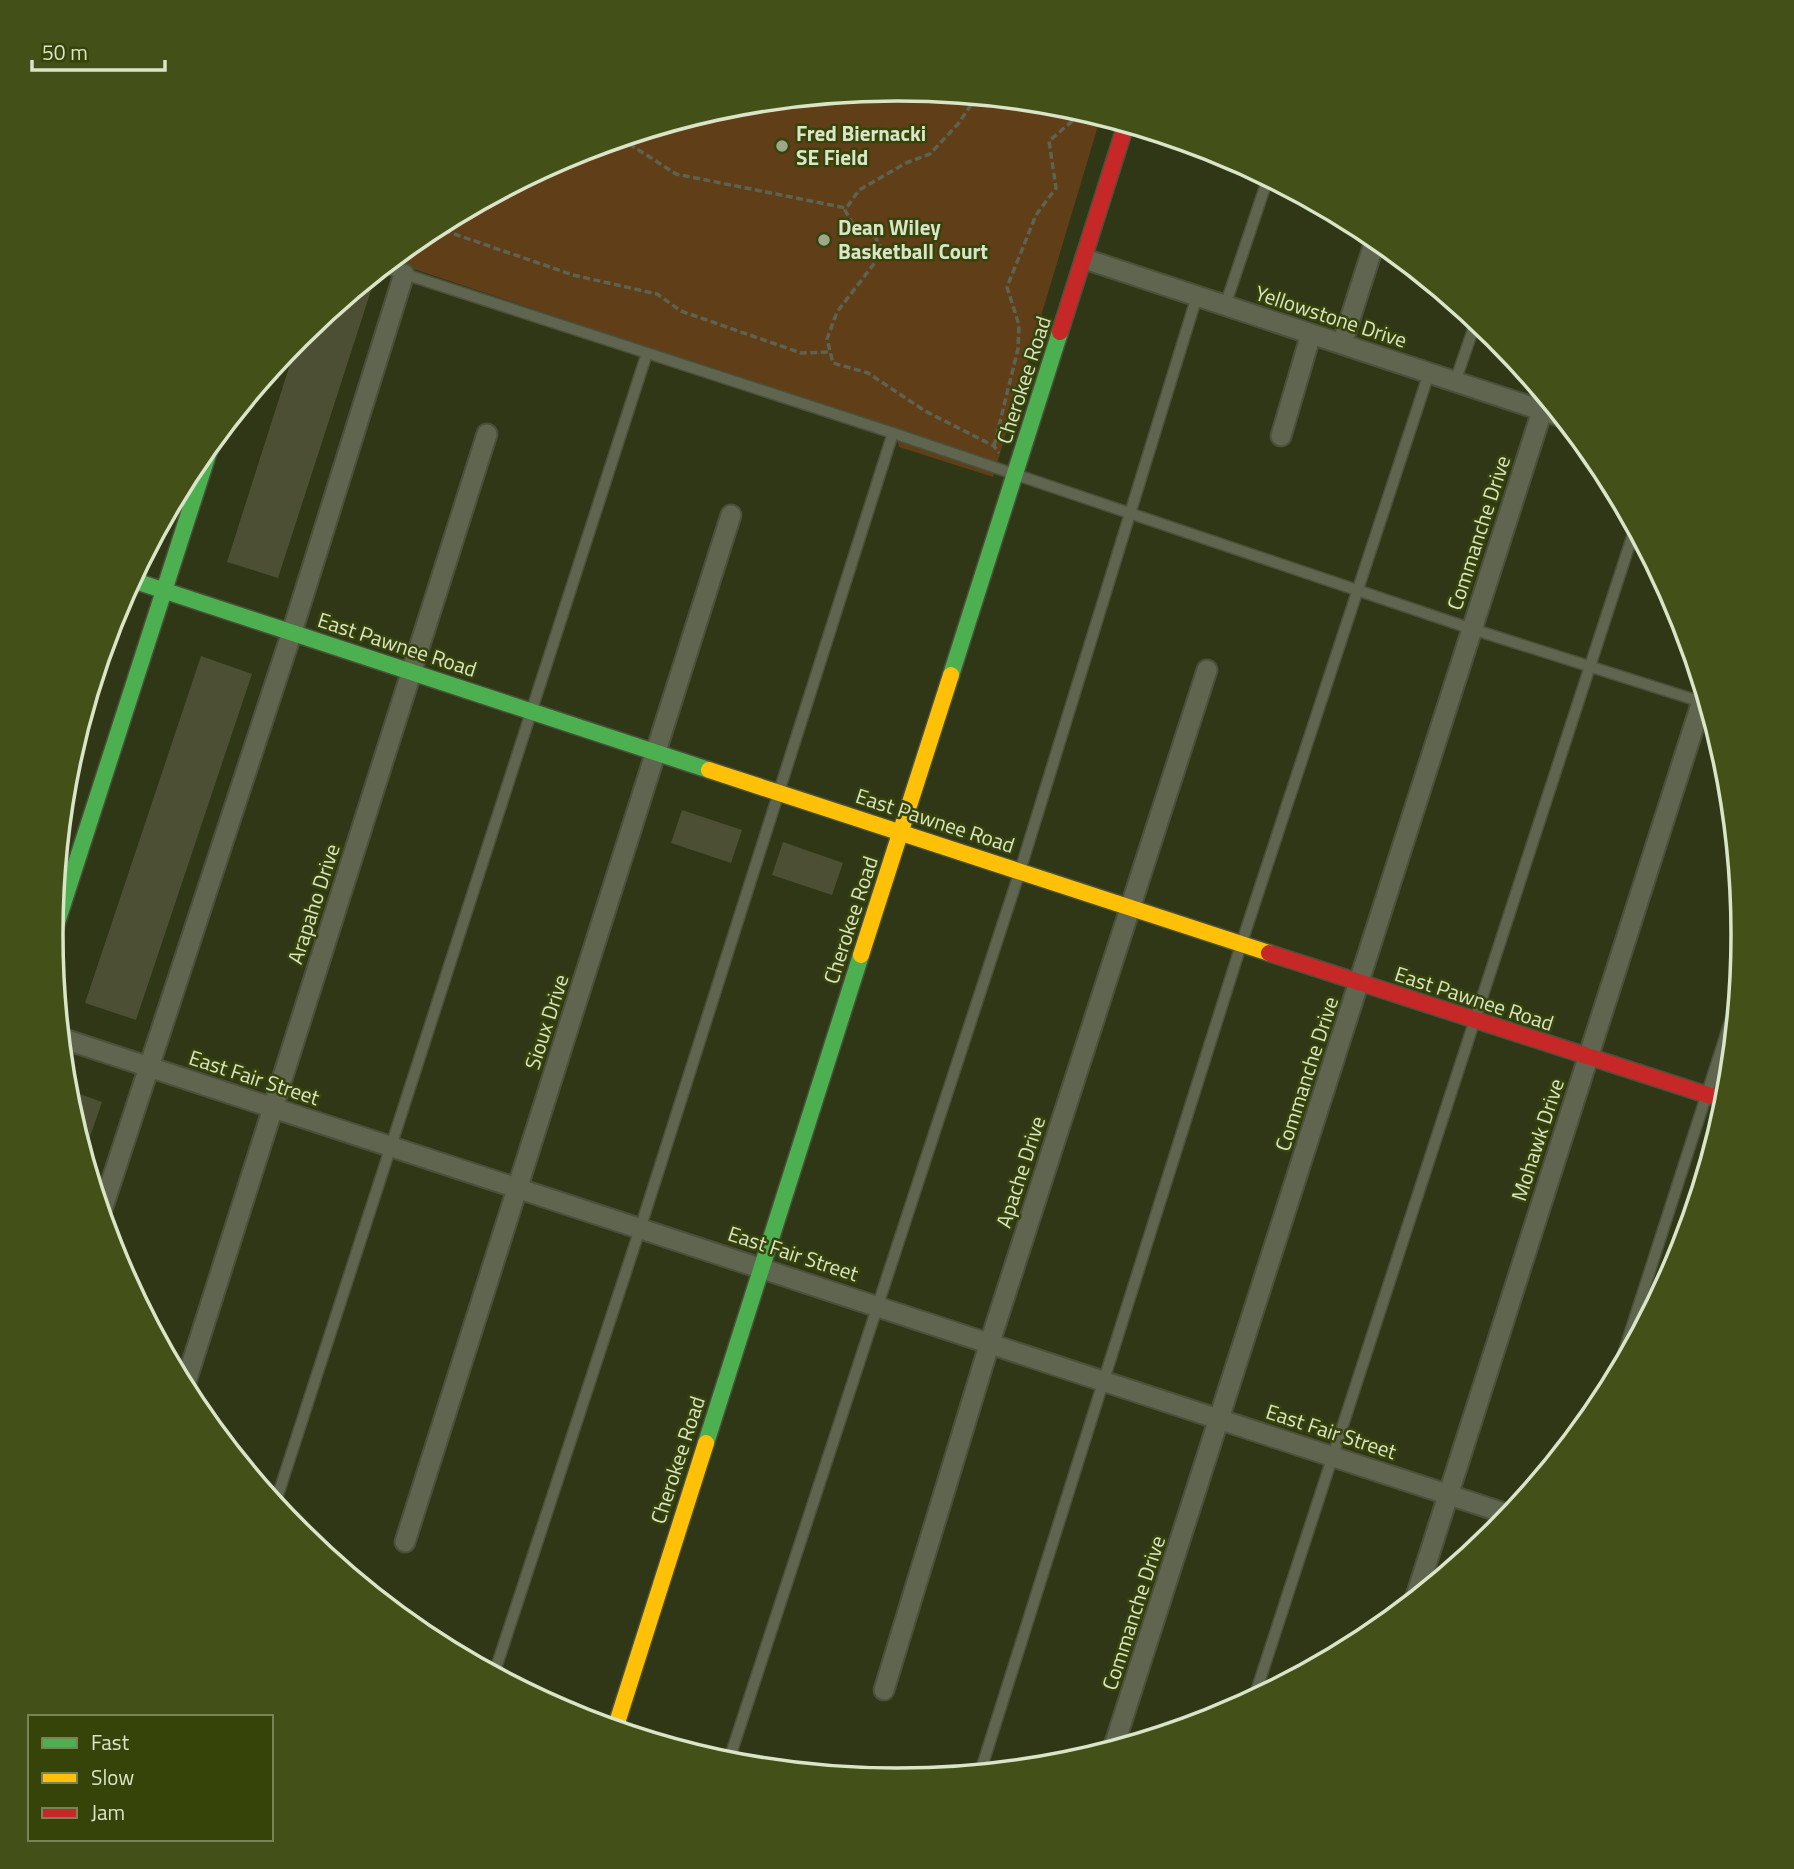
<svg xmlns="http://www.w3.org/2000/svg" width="1794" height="1869" viewBox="0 0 1794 1869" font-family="'Titillium Web',sans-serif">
<rect width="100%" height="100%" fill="#2f3717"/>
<path fill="#5f3e18" d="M 897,88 L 1062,105 L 1101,116 L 993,477 L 899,447 L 895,430 L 390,261 L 427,231 L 574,153 L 732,104 Z"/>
<g fill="#4c4f33">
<path d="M 377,272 L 278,578 L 227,562 L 299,336 Z"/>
<path d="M 201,656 L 252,674 L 136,1020 L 85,1003 Z"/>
<path d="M 682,810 L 742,830 L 731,863 L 671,843 Z"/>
<path d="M 783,842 L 843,863 L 832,895 L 772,875 Z"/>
<path d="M 66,1089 L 102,1102 L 84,1154 L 67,1099 Z"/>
</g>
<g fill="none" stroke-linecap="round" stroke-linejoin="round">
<defs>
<g id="lane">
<path d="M 383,267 L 893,433 L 1472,629 L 1705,703"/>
<path d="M 1225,306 L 1268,178"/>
<path d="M 1455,382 L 1476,321"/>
<path d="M 1616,1376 L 1737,1000"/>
<path d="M 275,1504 C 401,1121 520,736 647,353"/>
<path d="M 494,1674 L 640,1229 L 893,433"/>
<path d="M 1254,1698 L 1635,528"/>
<path d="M 728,1763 L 1020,871 L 1197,296"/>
<path d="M 980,1773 L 1241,945 L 1429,373"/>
</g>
<g id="street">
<path d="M 1085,259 L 1562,417"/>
<path d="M 1342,344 L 1376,238"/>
<path d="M 1281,436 L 1311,334"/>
<path d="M 61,1038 L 1510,1515"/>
<path d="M 101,1213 L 292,632 L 404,274"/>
<path d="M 184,1388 L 487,434"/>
<path d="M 405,1542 L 731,515"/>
<path d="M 1415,1599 L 1704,695"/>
<path d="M 884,1690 L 990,1342 L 1207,670"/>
<path d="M 1113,1749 L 1542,411"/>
</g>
<g id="fast">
<path d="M 132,580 L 709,770"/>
<path d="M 951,675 L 1060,332"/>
<path d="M 51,941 L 212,442"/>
<path d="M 706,1443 L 861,955"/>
</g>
<g id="slow">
<path d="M 709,770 L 1269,953"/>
<path d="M 861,955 L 951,675"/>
<path d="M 615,1729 L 706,1443"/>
</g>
<g id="jam">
<path d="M 1060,332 L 1126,124"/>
<path d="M 1269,953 L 1726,1101"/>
</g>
</defs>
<use href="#lane" stroke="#4a513a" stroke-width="13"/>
<use href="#street" stroke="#4a513a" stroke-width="23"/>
<use href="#fast" stroke="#4a513a" stroke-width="19"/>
<use href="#slow" stroke="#4a513a" stroke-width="19"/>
<use href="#jam" stroke="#4a513a" stroke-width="19"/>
<g stroke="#5e634f" stroke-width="3.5" stroke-dasharray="7 3.5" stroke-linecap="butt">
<path d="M 977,96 L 958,124 L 930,154 L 906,163 L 859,190 L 845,210 L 852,223 L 870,229 L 880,245 L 880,256 L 837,312 L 827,339 L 833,363 L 868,373 L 925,411 L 994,446 L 999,453"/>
<path d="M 620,138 L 676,174 L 846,208"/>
<path d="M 434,227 L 573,275 L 657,294 L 681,311 L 801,353 L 829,352"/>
<path d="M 994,446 L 1018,349 L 1019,325 L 1007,287 L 1036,215 L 1056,188 L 1049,141 L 1084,111"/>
</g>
<use href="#lane" stroke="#5f654f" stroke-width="10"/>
<use href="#street" stroke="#5f654f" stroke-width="19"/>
<use href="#fast" stroke="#4caf50" stroke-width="16"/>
<use href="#slow" stroke="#ffc107" stroke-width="16"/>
<use href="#jam" stroke="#c62828" stroke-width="16"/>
</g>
<g fill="#9ea789" stroke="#36440a" stroke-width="2.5">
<circle cx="782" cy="146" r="7"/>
<circle cx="824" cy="240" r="7"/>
</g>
<g text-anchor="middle" stroke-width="5" stroke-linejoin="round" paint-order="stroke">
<g font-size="21" font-weight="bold" fill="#dae4c7" stroke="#36440a" text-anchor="start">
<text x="796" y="141">Fred Biernacki<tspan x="796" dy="24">SE Field</tspan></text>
<text x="838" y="235">Dean Wiley<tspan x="838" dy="24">Basketball Court</tspan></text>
</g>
<g font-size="21" fill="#dae4c7" stroke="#36440a">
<text transform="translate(1331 317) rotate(18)" y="7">Yellowstone Drive</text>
<text transform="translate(1024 380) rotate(-72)" y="7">Cherokee Road</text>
<text transform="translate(1479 533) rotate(-72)" y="7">Commanche Drive</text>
<text transform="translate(397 645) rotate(18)" y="7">East Pawnee Road</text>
<text transform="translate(935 821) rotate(18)" y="7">East Pawnee Road</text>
<text transform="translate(314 904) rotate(-72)" y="7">Arapaho Drive</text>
<text transform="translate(851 920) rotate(-72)" y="7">Cherokee Road</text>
<text transform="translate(1474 999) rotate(18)" y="7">East Pawnee Road</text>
<text transform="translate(547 1022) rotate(-72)" y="7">Sioux Drive</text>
<text transform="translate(1307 1074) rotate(-72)" y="7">Commanche Drive</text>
<text transform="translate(254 1078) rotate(18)" y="7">East Fair Street</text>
<text transform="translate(1538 1140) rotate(-72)" y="7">Mohawk Drive</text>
<text transform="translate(1021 1172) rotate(-72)" y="7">Apache Drive</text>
<text transform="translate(793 1254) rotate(18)" y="7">East Fair Street</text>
<text transform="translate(1331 1432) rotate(18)" y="7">East Fair Street</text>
<text transform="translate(678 1460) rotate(-72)" y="7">Cherokee Road</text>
<text transform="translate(1134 1613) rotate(-72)" y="7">Commanche Drive</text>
</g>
</g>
<path d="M0 0H1794V1869H0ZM896 101H898A833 833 0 0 1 1731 934V935A833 833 0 0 1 898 1768H896A833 833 0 0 1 63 935V934A833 833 0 0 1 896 101Z" fill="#435119" fill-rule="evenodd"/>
<path fill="none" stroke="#dae4c7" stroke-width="3.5" d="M896 101H898A833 833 0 0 1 1731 934V935A833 833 0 0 1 898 1768H896A833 833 0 0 1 63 935V934A833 833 0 0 1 896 101Z"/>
<rect x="28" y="1715" width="245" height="126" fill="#36440a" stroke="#788456" stroke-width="2"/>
<rect x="42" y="1738" width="35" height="10" fill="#4caf50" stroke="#788456" stroke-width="2"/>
<text x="91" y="1750" font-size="21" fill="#dae4c7">Fast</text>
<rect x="42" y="1773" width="35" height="10" fill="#ffc107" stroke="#788456" stroke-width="2"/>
<text x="91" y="1785" font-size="21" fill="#dae4c7">Slow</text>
<rect x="42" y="1808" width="35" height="10" fill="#c62828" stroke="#788456" stroke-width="2"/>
<text x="91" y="1820" font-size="21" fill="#dae4c7">Jam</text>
<path d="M32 60v10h133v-10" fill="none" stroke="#dae4c7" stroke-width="3.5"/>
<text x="42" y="60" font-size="21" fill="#dae4c7" stroke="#36440a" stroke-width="5" paint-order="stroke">50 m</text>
</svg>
